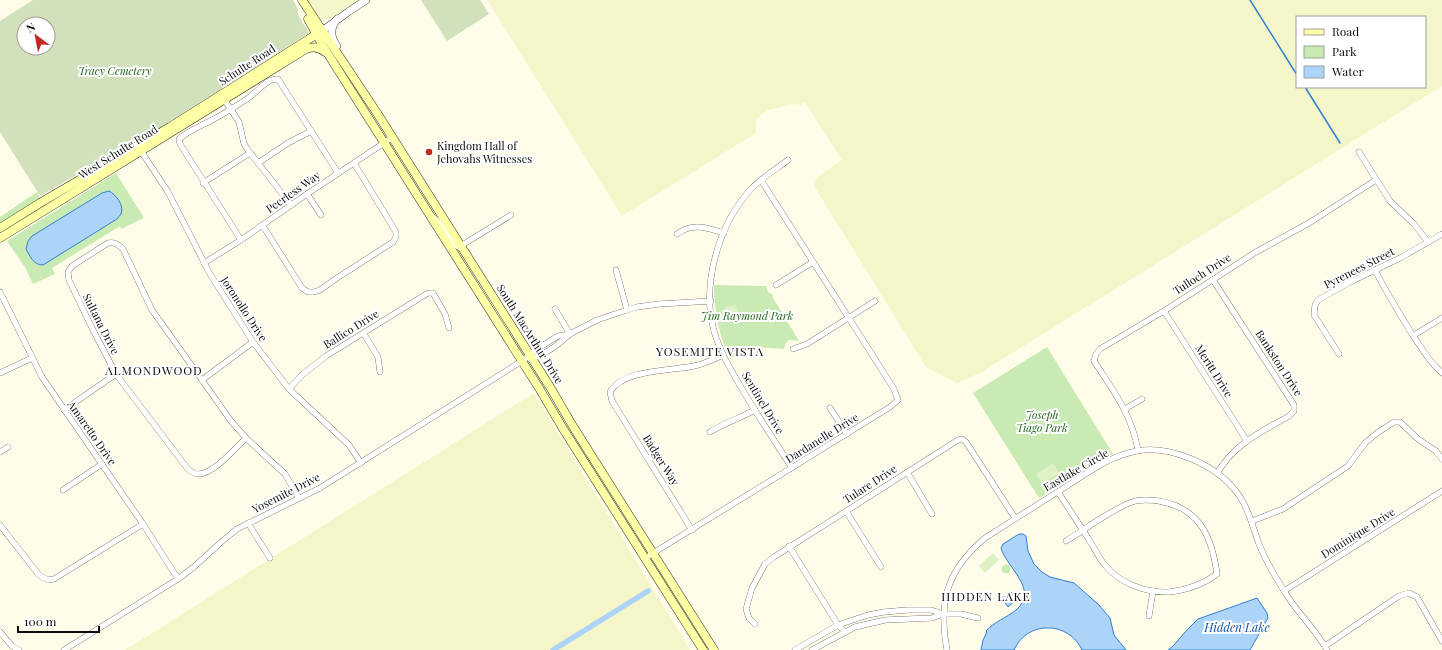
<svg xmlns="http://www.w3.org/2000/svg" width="1442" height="650" viewBox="0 0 1442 650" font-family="'Playfair Display',serif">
<rect width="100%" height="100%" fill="#fffdea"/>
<g fill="#f4f6c9" fill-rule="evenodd">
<path d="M 303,0 L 360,0 L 331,18 L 321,20 L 318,19 Z"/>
<path d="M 487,0 L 1442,0 L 1442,86 L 980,373 L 957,383 L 926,367 L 814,186 L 817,177 L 842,160 L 805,102 L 801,105 L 794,104 L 768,110 L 756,119 L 756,133 L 622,216 ZM 1297,17 L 1425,17 L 1425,87 L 1297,87 Z"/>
<path d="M 534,393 L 690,650 L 125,650 Z"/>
</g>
<g fill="#c9eab2">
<path d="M 116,173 L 144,218 L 121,229 L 120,226 L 52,268 L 55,274 L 33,284 L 26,269 L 7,241 Z"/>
<path d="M 37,192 L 40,198 L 0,223 L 0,217 Z"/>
<path d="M 714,285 L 766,286 L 768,292 L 773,295 L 772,296 L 799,341 L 789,340 L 786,343 L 784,349 L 755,347 L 730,359 C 719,335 714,311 714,285 Z"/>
<path d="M 1047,347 L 1113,454 L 1096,462 L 1039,498 L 973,393 Z"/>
<circle cx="1006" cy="569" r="4.5"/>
</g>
<g fill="#d0e1bb" fill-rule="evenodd">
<path d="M 33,0 L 293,0 L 298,9 L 298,15 L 309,33 L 166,124 L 40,196 L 0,132 L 0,21 ZM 24,24 L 48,24 L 48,48 L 24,48 Z"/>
<path d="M 421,0 L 480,0 L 489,14 L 447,41 Z"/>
</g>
<g fill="#ddf1c4">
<path d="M 736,305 L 738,315 L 726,317 L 724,307 Z"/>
<path d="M 1053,463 L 1059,473 L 1042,484 L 1036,474 Z"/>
<path d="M 993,553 L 999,560 L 985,573 L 979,566 Z"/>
</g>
<g fill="#acd3f8" stroke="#3080d2">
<path d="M 109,191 C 115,194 125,205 121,214 C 120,216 118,217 117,219 L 43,265 C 33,265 30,256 26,249 L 28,241 L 32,236 L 102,193 Z"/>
<path d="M 1019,534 L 1023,534 L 1026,536 L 1028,551 L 1034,564 L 1042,572 L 1050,577 L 1074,583 L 1098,604 L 1110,618 L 1114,635 L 1126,650 L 1082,650 C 1069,621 1027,620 1014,650 L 981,650 L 983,640 L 987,632 L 986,631 C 994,622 1006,618 1016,610 C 1040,590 1006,567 1001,548 L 1003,544 Z"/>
<path d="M 1011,592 L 1017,599 L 1008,607 L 1001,598 L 1003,597 L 1005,597 Z"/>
<path d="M 1257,598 L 1267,613 L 1268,618 L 1250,650 L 1168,650 L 1173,646 L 1186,631 L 1198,619 Z"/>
</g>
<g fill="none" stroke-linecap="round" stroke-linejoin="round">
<g stroke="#3080d2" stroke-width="1.5">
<path d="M 1250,0 L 1297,75"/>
<path d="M 1305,87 L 1340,143"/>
</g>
<path stroke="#acd3f8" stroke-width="5.5" d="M 553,650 L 648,591"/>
<defs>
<g id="minor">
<path d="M 224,99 L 239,122 L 244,144 L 248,150 L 291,205"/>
<path d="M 139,148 L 168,192 L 210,274 L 253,342 L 289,389 L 349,445 L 361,463"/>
<path d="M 1359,152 L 1390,201 L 1414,224 L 1428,242"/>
<path d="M 788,160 C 776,169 763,177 752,188 C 719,223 701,284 714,331 C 720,352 731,370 742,389 C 758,416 775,442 792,468"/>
<path d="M 258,163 L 288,143 L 311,131"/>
<path d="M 203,183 L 250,153"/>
<path d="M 307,194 L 321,215"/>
<path d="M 433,217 C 444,224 449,244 459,247 L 511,215"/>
<path d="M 263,226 L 302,288 L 308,292 L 314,292 L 320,290 L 334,280 L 393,242 L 396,237 L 396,232 L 354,163"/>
<path d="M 677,234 C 693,222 707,228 724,233"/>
<path d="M 241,240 L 180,144 L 179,139 C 189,130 201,126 212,120 C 224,114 236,106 247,99 C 256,93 267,78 278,79 L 338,173"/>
<path d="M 204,263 L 241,240 L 307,194 L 393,137"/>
<path d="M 616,270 L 627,310"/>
<path d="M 1375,270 C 1386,292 1399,313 1412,334 C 1421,347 1429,362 1442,373"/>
<path d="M 1213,280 L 1294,405 L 1294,411 L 1289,416 C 1272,426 1252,435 1237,449 C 1229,456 1223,464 1217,473"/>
<path d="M 776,285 L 813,262"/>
<path d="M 0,292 L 42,377 L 143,524 L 178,579"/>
<path d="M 555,309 L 570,334"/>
<path d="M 1164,311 L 1247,441"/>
<path d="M 364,334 L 378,357 L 380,372"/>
<path d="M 1414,335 L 1442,318"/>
<path d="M 793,349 L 807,344 L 875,301"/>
<path d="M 1339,354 L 1314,315 L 1315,305 L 1318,300 L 1350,282 L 1402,257 L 1442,234"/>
<path d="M 530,359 C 545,355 559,344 570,334"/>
<path d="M 0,373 L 32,358"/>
<path d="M 202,380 L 253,342"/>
<path d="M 289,389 L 303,374 L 326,356 L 428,293 L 433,293 L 445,314 L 449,328"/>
<path d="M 830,408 L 847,434"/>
<path d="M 1125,409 L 1142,399"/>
<path d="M 64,410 L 116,374"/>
<path d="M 710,432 C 724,423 740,418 755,410"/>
<path d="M 246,438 C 235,448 214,474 198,474 C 193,474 190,471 187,468 L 116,374 L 92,328 L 69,280 L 68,272 L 72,266 L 108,243 C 115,242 118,244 123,249 L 152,310 L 202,380 L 231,421 L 246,438 L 285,474 L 299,498"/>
<path d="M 1138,450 C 1131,413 1114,392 1094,361 L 1096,354 L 1100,349 L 1164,311 L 1256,252 L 1309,223 L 1376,180"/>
<path d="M 0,452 L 8,447"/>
<path d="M 907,472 L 932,514"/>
<path d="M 63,490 L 102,464"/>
<path d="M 1058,492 C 1068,507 1078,523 1088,538 C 1093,546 1098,556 1104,564 C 1119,583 1145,593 1169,592 C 1186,590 1204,584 1217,574 C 1212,537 1200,508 1159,501 C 1151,500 1140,499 1132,502 C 1110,510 1086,529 1066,541"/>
<path d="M 846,511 L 881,567"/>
<path d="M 1252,521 L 1283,509 L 1348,466 L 1365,443 L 1377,433 L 1394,422 L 1400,422 L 1418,439 L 1436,451 L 1442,459"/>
<path d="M 248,523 L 270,558"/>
<path d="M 0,525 L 39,575 L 48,580 L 54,579 L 143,524"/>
<path d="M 692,530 L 612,401 L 610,392 C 623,369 671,371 694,366 C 704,364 714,359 723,355"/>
<path d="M 789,546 L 838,625 L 845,632"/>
<path d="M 650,555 L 890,407 L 898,400 L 894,389 L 761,180"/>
<path d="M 1284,591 L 1442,491"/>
<path d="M 1149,616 L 1153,591"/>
<path d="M 755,624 L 749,618 L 746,609 L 752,588 L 765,564 L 774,557 L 958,440 L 962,439 L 966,442 L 1015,518"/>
<path d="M 0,632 L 12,646 L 19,650"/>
<path d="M 1325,646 L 1399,596 L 1409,593 L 1417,597 L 1442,641"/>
<path d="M 64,650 L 178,579 L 195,566 L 220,543 L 237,529 L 320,488 L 522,361 L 537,349 L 558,336 L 570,334 L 597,320 L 627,310 L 637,307 L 659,304 L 711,301"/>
<path d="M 795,650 L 838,625 L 868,615 L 884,612 L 907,610 L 931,610 L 943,614"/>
<path d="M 812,650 L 855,627 L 885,620 L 932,618 L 943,614 L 961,614 L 978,618"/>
<path d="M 947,650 C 938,601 947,570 985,538 C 1010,522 1035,506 1059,491 C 1083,476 1108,456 1137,451 C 1169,445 1214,464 1234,489 C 1248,505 1252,525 1259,544 C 1265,559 1274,575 1283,589 C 1295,611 1315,628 1327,650"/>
</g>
<g id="tertiary">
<path d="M 322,31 L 348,12 L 366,0"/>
<path d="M 337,46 C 330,36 330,29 337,19"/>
</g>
<g id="secondary">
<path d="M 302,0 L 377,113 L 550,387 L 574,428 L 714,650"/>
<path d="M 308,19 L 323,46 L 539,388 L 562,427 L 703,650"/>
<path d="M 0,228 L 40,203 L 170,127 L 320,32"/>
<path d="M 0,238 L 306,49 C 313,46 319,47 325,52"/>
</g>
</defs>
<use href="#minor" stroke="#3e3e3e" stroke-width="6"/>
<use href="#tertiary" stroke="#3e3e3e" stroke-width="8"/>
<use href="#secondary" stroke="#2d2d2d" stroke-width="9"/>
<use href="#minor" stroke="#fff" stroke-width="5.5"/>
<use href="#tertiary" stroke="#fff" stroke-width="7"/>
<use href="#secondary" stroke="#ffffa5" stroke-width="8"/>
</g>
<circle fill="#c0291f" stroke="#fff" stroke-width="1.5" cx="429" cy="152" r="4"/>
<g text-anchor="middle" stroke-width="4" stroke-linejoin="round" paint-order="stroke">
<g font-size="11" fill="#0b0b0b" stroke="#fff">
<text transform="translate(247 65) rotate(-33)" y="4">Schulte Road</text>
<text transform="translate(118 152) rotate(-32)" y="4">West Schulte Road</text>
<text transform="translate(293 192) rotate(-35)" y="4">Peerless Way</text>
<text transform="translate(1359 268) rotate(-27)" y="4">Pyrenees Street</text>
<text transform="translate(1202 274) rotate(-33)" y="4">Tulloch Drive</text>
<text transform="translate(244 309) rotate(57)" y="4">Joronollo Drive</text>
<text transform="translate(101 324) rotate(63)" y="4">Sultana Drive</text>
<text transform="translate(351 329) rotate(-32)" y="4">Ballico Drive</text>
<text transform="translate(530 334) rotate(58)" y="4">South MacArthur Drive</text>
<text transform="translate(1279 363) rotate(57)" y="4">Bankston Drive</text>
<text transform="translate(1214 371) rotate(58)" y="4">Meritt Drive</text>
<text transform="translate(763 403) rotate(59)" y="4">Sentinel Drive</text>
<text transform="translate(92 433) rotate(55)" y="4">Amaretto Drive</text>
<text transform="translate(822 438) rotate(-32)" y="4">Dardanelle Drive</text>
<text transform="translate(661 460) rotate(58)" y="4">Badger Way</text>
<text transform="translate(1076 470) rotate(-30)" y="4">Eastlake Circle</text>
<text transform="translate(870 484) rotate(-33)" y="4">Tulare Drive</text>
<text transform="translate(286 493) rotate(-27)" y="4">Yosemite Drive</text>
<text transform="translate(1358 533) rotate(-32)" y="4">Dominique Drive</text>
</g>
<g font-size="11" font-style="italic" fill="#21651a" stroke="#fff">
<text x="115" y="75">Tracy Cemetery</text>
<text x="747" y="320">Jim Raymond Park</text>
<text x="1042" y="419">Joseph<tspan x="1042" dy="13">Tiago Park</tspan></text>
</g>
<g font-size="11" fill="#0b0b0b" stroke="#fff" text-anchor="start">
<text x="437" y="150">Kingdom Hall of<tspan x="437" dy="13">Jehovahs Witnesses</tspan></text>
</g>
<g font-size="12" letter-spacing="1" fill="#0b0b0b" stroke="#fff">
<text x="710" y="356">YOSEMITE VISTA</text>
<text x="154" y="375">ALMONDWOOD</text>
<text x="986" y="601">HIDDEN LAKE</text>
</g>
<g font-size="12" font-style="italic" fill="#1152a1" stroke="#fff">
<text x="1237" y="632">Hidden Lake</text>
</g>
</g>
<rect x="1296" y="16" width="130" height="72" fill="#ffffff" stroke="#9d9d9d"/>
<rect x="1304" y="29" width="20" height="6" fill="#ffffa5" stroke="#9d9d9d"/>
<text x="1332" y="36" font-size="12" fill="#0b0b0b">Road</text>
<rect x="1304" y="46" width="20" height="12" fill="#c9eab2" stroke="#9d9d9d"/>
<text x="1332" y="56" font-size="12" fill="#0b0b0b">Park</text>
<rect x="1304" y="66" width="20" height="12" fill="#acd3f8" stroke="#9d9d9d"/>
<text x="1332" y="76" font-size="12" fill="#0b0b0b">Water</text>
<g transform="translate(36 36) rotate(328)"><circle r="19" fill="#ffffff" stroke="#9d9d9d"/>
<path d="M0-3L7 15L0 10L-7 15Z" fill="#c0291f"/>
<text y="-6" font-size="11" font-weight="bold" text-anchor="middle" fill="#0b0b0b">N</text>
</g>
<path d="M18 626v6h81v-6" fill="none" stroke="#0b0b0b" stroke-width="2"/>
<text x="24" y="626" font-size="12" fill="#0b0b0b" stroke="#ffffff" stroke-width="3" paint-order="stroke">100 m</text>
</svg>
